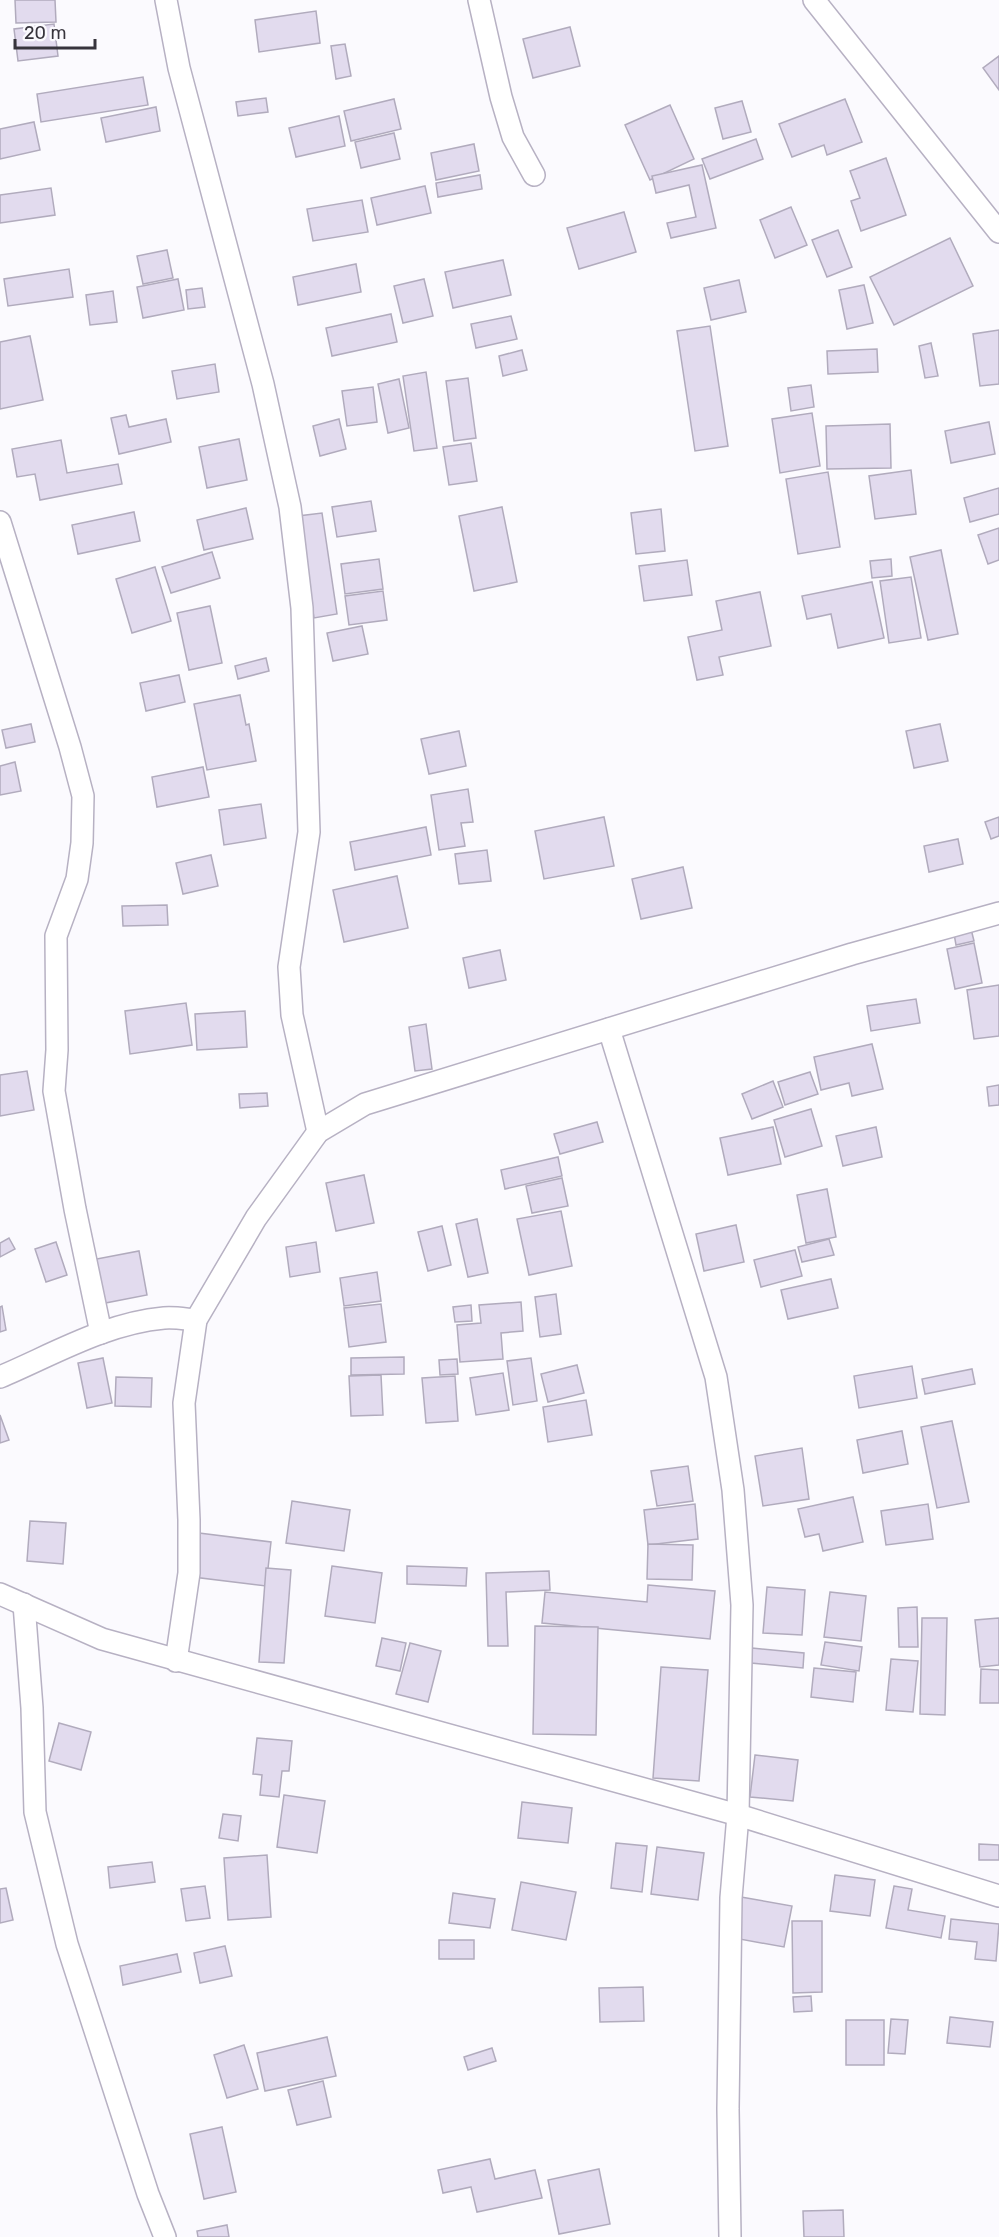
<svg xmlns="http://www.w3.org/2000/svg" width="999" height="2237" viewBox="0 0 999 2237" font-family="Rubik,sans-serif">
<rect width="100%" height="100%" fill="#fbfafe"/>
<g fill="#e2dbee" stroke="#b1abbd" stroke-width="1.5">
<path d="M 15,0 L 55,0 L 56,22 L 16,23 Z"/>
<path d="M 316,11 L 320,43 L 259,52 L 255,20 Z"/>
<path d="M 54,24 L 58,56 L 18,61 L 14,29 Z"/>
<path d="M 570,27 L 580,66 L 533,78 L 523,39 Z"/>
<path d="M 345,44 L 351,76 L 336,79 L 331,46 Z"/>
<path d="M 999,56 L 999,90 L 983,68 Z"/>
<path d="M 143,77 L 148,105 L 41,122 L 37,94 Z"/>
<path d="M 266,98 L 268,112 L 238,116 L 236,102 Z"/>
<path d="M 394,99 L 401,129 L 351,141 L 344,111 Z"/>
<path d="M 845,99 L 862,142 L 827,155 L 824,145 L 792,157 L 779,124 Z"/>
<path d="M 742,101 L 751,132 L 723,139 L 715,108 Z"/>
<path d="M 670,105 L 694,159 L 650,180 L 625,125 Z"/>
<path d="M 156,107 L 160,131 L 106,142 L 101,118 Z"/>
<path d="M 339,116 L 345,146 L 296,157 L 289,128 Z"/>
<path d="M 34,122 L 40,150 L 0,159 L 0,129 Z"/>
<path d="M 394,133 L 400,159 L 361,168 L 355,142 Z"/>
<path d="M 756,139 L 763,159 L 710,179 L 702,159 Z"/>
<path d="M 474,144 L 479,171 L 436,180 L 431,153 Z"/>
<path d="M 886,158 L 906,215 L 861,231 L 851,201 L 860,198 L 850,171 Z"/>
<path d="M 702,165 L 716,228 L 671,238 L 667,223 L 696,217 L 689,185 L 656,193 L 652,176 Z"/>
<path d="M 480,175 L 482,189 L 438,197 L 436,183 Z"/>
<path d="M 425,186 L 431,213 L 377,225 L 371,198 Z"/>
<path d="M 51,188 L 55,215 L 0,223 L 0,195 Z"/>
<path d="M 362,200 L 368,232 L 313,241 L 307,209 Z"/>
<path d="M 791,207 L 807,245 L 775,258 L 760,220 Z"/>
<path d="M 624,212 L 636,252 L 579,269 L 567,228 Z"/>
<path d="M 838,230 L 852,267 L 827,277 L 812,240 Z"/>
<path d="M 950,238 L 973,286 L 894,325 L 870,277 Z"/>
<path d="M 167,250 L 173,278 L 143,284 L 137,256 Z"/>
<path d="M 503,260 L 511,295 L 453,308 L 445,272 Z"/>
<path d="M 356,264 L 361,292 L 298,305 L 293,277 Z"/>
<path d="M 69,269 L 73,297 L 8,306 L 4,279 Z"/>
<path d="M 178,279 L 184,310 L 143,318 L 137,287 Z"/>
<path d="M 424,279 L 433,316 L 403,323 L 394,286 Z"/>
<path d="M 739,280 L 746,312 L 711,320 L 704,288 Z"/>
<path d="M 864,285 L 873,323 L 847,329 L 839,290 Z"/>
<path d="M 202,288 L 205,307 L 188,309 L 186,290 Z"/>
<path d="M 113,291 L 117,322 L 90,325 L 86,295 Z"/>
<path d="M 391,314 L 397,342 L 332,356 L 326,328 Z"/>
<path d="M 511,316 L 517,339 L 476,348 L 471,324 Z"/>
<path d="M 710,326 L 728,446 L 695,451 L 677,331 Z"/>
<path d="M 999,330 L 999,384 L 980,386 L 973,334 Z"/>
<path d="M 30,336 L 43,400 L 0,409 L 0,342 Z"/>
<path d="M 931,343 L 938,376 L 925,378 L 919,346 Z"/>
<path d="M 877,349 L 878,372 L 828,374 L 827,351 Z"/>
<path d="M 522,350 L 527,370 L 503,376 L 499,356 Z"/>
<path d="M 215,364 L 219,392 L 177,399 L 172,371 Z"/>
<path d="M 426,372 L 437,448 L 414,451 L 403,376 Z"/>
<path d="M 468,378 L 476,438 L 454,441 L 446,381 Z"/>
<path d="M 399,379 L 409,428 L 388,433 L 378,384 Z"/>
<path d="M 811,385 L 814,407 L 791,411 L 788,388 Z"/>
<path d="M 373,387 L 377,422 L 347,426 L 342,391 Z"/>
<path d="M 812,413 L 820,466 L 780,473 L 772,419 Z"/>
<path d="M 126,415 L 129,427 L 166,419 L 171,442 L 119,454 L 111,418 Z"/>
<path d="M 339,419 L 346,449 L 320,456 L 313,426 Z"/>
<path d="M 989,422 L 995,454 L 951,463 L 945,431 Z"/>
<path d="M 890,424 L 891,468 L 827,469 L 826,426 Z"/>
<path d="M 239,439 L 247,480 L 207,488 L 199,447 Z"/>
<path d="M 61,440 L 67,473 L 118,464 L 122,484 L 40,500 L 35,474 L 17,477 L 12,449 Z"/>
<path d="M 471,443 L 477,481 L 449,485 L 443,447 Z"/>
<path d="M 911,470 L 916,514 L 875,519 L 869,476 Z"/>
<path d="M 828,472 L 840,547 L 798,554 L 786,479 Z"/>
<path d="M 999,488 L 999,514 L 970,522 L 964,498 Z"/>
<path d="M 371,501 L 376,531 L 337,537 L 332,507 Z"/>
<path d="M 502,507 L 517,582 L 474,591 L 459,516 Z"/>
<path d="M 246,508 L 253,539 L 204,550 L 197,520 Z"/>
<path d="M 661,509 L 665,551 L 636,554 L 631,513 Z"/>
<path d="M 134,512 L 140,541 L 78,554 L 72,525 Z"/>
<path d="M 322,513 L 337,614 L 314,618 L 298,516 Z"/>
<path d="M 999,528 L 999,560 L 988,564 L 978,535 Z"/>
<path d="M 941,550 L 958,634 L 928,640 L 910,557 Z"/>
<path d="M 212,552 L 220,578 L 171,593 L 162,567 Z"/>
<path d="M 379,559 L 383,589 L 345,594 L 341,564 Z"/>
<path d="M 891,559 L 892,576 L 872,578 L 870,561 Z"/>
<path d="M 687,560 L 692,595 L 644,601 L 639,566 Z"/>
<path d="M 155,567 L 171,621 L 132,633 L 116,579 Z"/>
<path d="M 911,577 L 921,638 L 889,643 L 880,581 Z"/>
<path d="M 872,582 L 884,638 L 838,648 L 831,614 L 807,619 L 802,596 Z"/>
<path d="M 383,591 L 387,620 L 349,625 L 345,596 Z"/>
<path d="M 760,592 L 771,646 L 719,657 L 723,675 L 697,680 L 688,637 L 722,630 L 716,601 Z"/>
<path d="M 210,606 L 222,663 L 189,670 L 177,613 Z"/>
<path d="M 362,626 L 368,654 L 333,661 L 327,633 Z"/>
<path d="M 266,658 L 269,671 L 238,679 L 235,666 Z"/>
<path d="M 179,675 L 185,702 L 146,711 L 140,683 Z"/>
<path d="M 240,695 L 246,725 L 249,724 L 256,761 L 207,770 L 194,704 Z"/>
<path d="M 31,724 L 35,742 L 6,748 L 2,730 Z"/>
<path d="M 940,724 L 948,761 L 914,768 L 906,731 Z"/>
<path d="M 459,731 L 466,766 L 429,774 L 421,739 Z"/>
<path d="M 15,762 L 21,791 L 0,795 L 0,766 Z"/>
<path d="M 203,767 L 209,797 L 157,807 L 152,777 Z"/>
<path d="M 468,789 L 473,822 L 461,823 L 465,846 L 439,850 L 431,795 Z"/>
<path d="M 261,804 L 266,838 L 224,845 L 219,810 Z"/>
<path d="M 604,817 L 614,866 L 544,879 L 535,831 Z"/>
<path d="M 999,817 L 999,836 L 991,839 L 985,822 Z"/>
<path d="M 426,827 L 431,855 L 355,870 L 350,842 Z"/>
<path d="M 958,839 L 963,864 L 929,872 L 924,846 Z"/>
<path d="M 487,850 L 491,881 L 459,884 L 455,854 Z"/>
<path d="M 211,855 L 218,886 L 183,894 L 176,863 Z"/>
<path d="M 683,867 L 692,908 L 641,919 L 632,879 Z"/>
<path d="M 397,876 L 408,928 L 344,942 L 333,890 Z"/>
<path d="M 167,905 L 168,925 L 123,926 L 122,906 Z"/>
<path d="M 970,925 L 974,941 L 956,945 L 953,928 Z"/>
<path d="M 974,943 L 982,983 L 955,989 L 947,949 Z"/>
<path d="M 500,950 L 506,980 L 469,988 L 463,958 Z"/>
<path d="M 999,985 L 999,1036 L 974,1039 L 967,990 Z"/>
<path d="M 916,999 L 920,1023 L 871,1031 L 867,1006 Z"/>
<path d="M 186,1003 L 192,1045 L 130,1054 L 125,1011 Z"/>
<path d="M 245,1011 L 247,1047 L 197,1050 L 195,1014 Z"/>
<path d="M 426,1024 L 432,1069 L 415,1071 L 409,1027 Z"/>
<path d="M 872,1044 L 883,1089 L 852,1096 L 849,1083 L 821,1090 L 814,1057 Z"/>
<path d="M 27,1071 L 34,1110 L 0,1116 L 0,1075 Z"/>
<path d="M 810,1072 L 818,1094 L 785,1105 L 778,1082 Z"/>
<path d="M 773,1081 L 783,1107 L 752,1119 L 742,1094 Z"/>
<path d="M 999,1085 L 999,1105 L 989,1106 L 987,1087 Z"/>
<path d="M 267,1093 L 268,1106 L 240,1108 L 239,1094 Z"/>
<path d="M 811,1109 L 822,1146 L 785,1157 L 774,1120 Z"/>
<path d="M 597,1122 L 603,1142 L 560,1154 L 554,1134 Z"/>
<path d="M 773,1127 L 781,1164 L 728,1175 L 720,1138 Z"/>
<path d="M 876,1127 L 882,1157 L 843,1166 L 836,1136 Z"/>
<path d="M 558,1157 L 562,1176 L 505,1189 L 501,1170 Z"/>
<path d="M 364,1175 L 374,1223 L 336,1231 L 326,1183 Z"/>
<path d="M 562,1178 L 568,1206 L 532,1213 L 526,1186 Z"/>
<path d="M 827,1189 L 836,1237 L 806,1243 L 797,1195 Z"/>
<path d="M 561,1211 L 572,1266 L 529,1275 L 517,1219 Z"/>
<path d="M 477,1219 L 488,1273 L 468,1277 L 456,1224 Z"/>
<path d="M 736,1225 L 744,1262 L 704,1271 L 696,1234 Z"/>
<path d="M 442,1226 L 451,1265 L 428,1271 L 418,1232 Z"/>
<path d="M 9,1238 L 15,1249 L 0,1257 L 0,1243 Z"/>
<path d="M 829,1239 L 834,1255 L 802,1262 L 798,1247 Z"/>
<path d="M 56,1242 L 67,1275 L 46,1282 L 35,1249 Z"/>
<path d="M 316,1242 L 320,1272 L 290,1277 L 286,1247 Z"/>
<path d="M 795,1250 L 802,1276 L 761,1287 L 754,1260 Z"/>
<path d="M 139,1251 L 147,1295 L 95,1305 L 86,1261 Z"/>
<path d="M 377,1272 L 381,1301 L 344,1306 L 340,1278 Z"/>
<path d="M 831,1279 L 838,1308 L 788,1319 L 781,1290 Z"/>
<path d="M 556,1294 L 561,1334 L 540,1337 L 535,1297 Z"/>
<path d="M 521,1302 L 523,1331 L 501,1333 L 503,1359 L 460,1362 L 457,1325 L 481,1323 L 479,1305 Z"/>
<path d="M 381,1304 L 386,1342 L 349,1347 L 344,1308 Z"/>
<path d="M 471,1305 L 472,1321 L 455,1322 L 453,1307 Z"/>
<path d="M 2,1306 L 6,1330 L 0,1332 L 0,1307 Z"/>
<path d="M 404,1357 L 404,1374 L 351,1375 L 351,1358 Z"/>
<path d="M 103,1358 L 112,1403 L 87,1408 L 78,1363 Z"/>
<path d="M 531,1358 L 537,1401 L 513,1405 L 507,1361 Z"/>
<path d="M 457,1359 L 458,1374 L 440,1375 L 439,1360 Z"/>
<path d="M 577,1365 L 584,1393 L 548,1402 L 541,1374 Z"/>
<path d="M 912,1366 L 917,1398 L 859,1408 L 854,1376 Z"/>
<path d="M 972,1369 L 975,1384 L 925,1394 L 922,1379 Z"/>
<path d="M 503,1373 L 509,1410 L 476,1415 L 470,1378 Z"/>
<path d="M 381,1375 L 383,1415 L 351,1416 L 349,1376 Z"/>
<path d="M 455,1376 L 458,1421 L 426,1423 L 422,1378 Z"/>
<path d="M 116,1377 L 152,1378 L 151,1407 L 115,1406 Z"/>
<path d="M 586,1400 L 592,1435 L 548,1442 L 543,1407 Z"/>
<path d="M 0,1415 L 9,1440 L 0,1443 Z"/>
<path d="M 952,1421 L 969,1502 L 937,1508 L 921,1427 Z"/>
<path d="M 902,1431 L 908,1464 L 863,1473 L 857,1440 Z"/>
<path d="M 802,1448 L 809,1499 L 763,1506 L 755,1456 Z"/>
<path d="M 688,1466 L 693,1501 L 657,1506 L 651,1471 Z"/>
<path d="M 853,1497 L 863,1542 L 823,1551 L 819,1534 L 805,1537 L 798,1509 Z"/>
<path d="M 292,1501 L 350,1510 L 344,1551 L 286,1543 Z"/>
<path d="M 695,1504 L 698,1539 L 648,1545 L 644,1510 Z"/>
<path d="M 928,1504 L 933,1539 L 886,1545 L 881,1511 Z"/>
<path d="M 30,1521 L 66,1523 L 63,1564 L 27,1561 Z"/>
<path d="M 199,1533 L 271,1542 L 266,1586 L 193,1577 Z"/>
<path d="M 648,1544 L 693,1545 L 692,1580 L 647,1579 Z"/>
<path d="M 332,1566 L 382,1573 L 375,1623 L 325,1616 Z"/>
<path d="M 407,1566 L 467,1568 L 466,1586 L 407,1584 Z"/>
<path d="M 266,1568 L 291,1570 L 284,1663 L 259,1662 Z"/>
<path d="M 549,1571 L 550,1590 L 506,1592 L 508,1646 L 488,1646 L 486,1573 Z"/>
<path d="M 648,1585 L 715,1591 L 710,1639 L 542,1623 L 545,1592 L 647,1602 Z"/>
<path d="M 767,1587 L 805,1590 L 802,1635 L 763,1633 Z"/>
<path d="M 830,1592 L 866,1596 L 861,1641 L 824,1637 Z"/>
<path d="M 917,1607 L 918,1647 L 899,1647 L 898,1608 Z"/>
<path d="M 922,1618 L 947,1618 L 945,1715 L 920,1714 Z"/>
<path d="M 999,1618 L 999,1665 L 980,1667 L 975,1620 Z"/>
<path d="M 535,1626 L 598,1627 L 596,1735 L 533,1734 Z"/>
<path d="M 382,1638 L 406,1643 L 400,1671 L 376,1666 Z"/>
<path d="M 825,1642 L 862,1647 L 859,1671 L 821,1665 Z"/>
<path d="M 410,1643 L 441,1651 L 428,1702 L 396,1694 Z"/>
<path d="M 752,1648 L 804,1653 L 803,1668 L 751,1663 Z"/>
<path d="M 891,1659 L 918,1661 L 913,1712 L 886,1710 Z"/>
<path d="M 661,1667 L 708,1670 L 699,1781 L 653,1778 Z"/>
<path d="M 814,1668 L 856,1672 L 853,1702 L 811,1697 Z"/>
<path d="M 981,1669 L 999,1670 L 999,1703 L 980,1703 Z"/>
<path d="M 59,1723 L 91,1732 L 81,1770 L 49,1761 Z"/>
<path d="M 257,1738 L 292,1741 L 289,1771 L 282,1771 L 279,1797 L 260,1795 L 262,1775 L 253,1774 Z"/>
<path d="M 755,1755 L 798,1760 L 793,1801 L 750,1797 Z"/>
<path d="M 284,1795 L 325,1801 L 317,1853 L 277,1847 Z"/>
<path d="M 522,1802 L 572,1808 L 568,1843 L 518,1838 Z"/>
<path d="M 223,1814 L 241,1816 L 238,1841 L 219,1838 Z"/>
<path d="M 616,1843 L 647,1846 L 642,1892 L 611,1888 Z"/>
<path d="M 979,1844 L 999,1845 L 999,1860 L 979,1860 Z"/>
<path d="M 657,1847 L 704,1853 L 698,1900 L 651,1894 Z"/>
<path d="M 267,1855 L 271,1917 L 228,1920 L 224,1858 Z"/>
<path d="M 152,1862 L 155,1882 L 110,1888 L 108,1867 Z"/>
<path d="M 835,1875 L 875,1880 L 870,1916 L 830,1911 Z"/>
<path d="M 521,1882 L 576,1892 L 566,1940 L 512,1930 Z"/>
<path d="M 205,1886 L 210,1918 L 186,1921 L 181,1889 Z"/>
<path d="M 894,1886 L 912,1889 L 908,1910 L 945,1916 L 941,1938 L 886,1928 Z"/>
<path d="M 6,1888 L 13,1920 L 0,1923 L 0,1889 Z"/>
<path d="M 453,1893 L 495,1899 L 490,1928 L 449,1923 Z"/>
<path d="M 741,1897 L 792,1906 L 784,1947 L 734,1938 Z"/>
<path d="M 951,1919 L 999,1924 L 996,1961 L 975,1959 L 977,1942 L 949,1939 Z"/>
<path d="M 792,1921 L 822,1921 L 822,1992 L 793,1993 Z"/>
<rect x="439" y="1940" width="35" height="19"/>
<path d="M 225,1946 L 232,1976 L 200,1983 L 194,1953 Z"/>
<path d="M 177,1954 L 181,1972 L 123,1985 L 120,1966 Z"/>
<path d="M 643,1987 L 644,2021 L 600,2022 L 599,1988 Z"/>
<path d="M 811,1996 L 812,2011 L 794,2012 L 793,1997 Z"/>
<path d="M 950,2017 L 993,2022 L 990,2047 L 947,2043 Z"/>
<path d="M 891,2019 L 908,2020 L 905,2054 L 888,2053 Z"/>
<rect x="846" y="2020" width="38" height="45"/>
<path d="M 327,2037 L 336,2076 L 265,2091 L 257,2053 Z"/>
<path d="M 244,2045 L 258,2089 L 227,2098 L 214,2055 Z"/>
<path d="M 492,2048 L 496,2061 L 468,2070 L 464,2057 Z"/>
<path d="M 323,2081 L 331,2117 L 297,2125 L 288,2090 Z"/>
<path d="M 222,2127 L 236,2192 L 204,2199 L 190,2134 Z"/>
<path d="M 490,2159 L 495,2179 L 535,2170 L 542,2198 L 477,2212 L 471,2187 L 443,2193 L 438,2170 Z"/>
<path d="M 599,2169 L 610,2224 L 559,2234 L 548,2180 Z"/>
<path d="M 843,2210 L 844,2237 L 804,2237 L 803,2211 Z"/>
<path d="M 227,2225 L 229,2237 L 198,2237 L 197,2231 Z"/>
</g>
<g fill="none" stroke-linecap="round" stroke-linejoin="round">
<defs>
<g id="street">
<path d="M 166,0 L 179,68 L 263,384 L 290,507 L 302,608 L 309,832 L 289,967 L 292,1015 L 318,1132"/>
<path d="M 479,0 L 501,97 L 513,137 L 534,175"/>
<path d="M 814,0 L 999,232"/>
<path d="M 0,522 L 70,747 L 83,796 L 82,843 L 77,879 L 56,936 L 57,1050 L 54,1091 L 75,1209 L 101,1333"/>
<path d="M 609,1029 L 716,1377 L 733,1490 L 742,1605 L 738,1815 L 731,1898 L 728,2109 L 730,2237"/>
<path d="M 0,1377 C 52,1355 106,1323 164,1318 C 174,1317 185,1319 196,1320"/>
<path d="M 0,1594 L 102,1639 L 738,1815 L 999,1896"/>
<path d="M 24,1604 L 32,1708 L 35,1812 L 67,1944 L 148,2194 L 165,2237"/>
<path d="M 176,1661 L 189,1573 L 189,1520 L 184,1403 L 196,1320 L 256,1218 L 318,1132 L 365,1104 L 852,954 L 999,913"/>
</g>
</defs>
<use href="#street" stroke="#b7b1c3" stroke-width="24"/>
<use href="#street" stroke="#fff" stroke-width="21"/>
</g>
<path d="M15 39v9h80v-9" fill="none" stroke="#37343c" stroke-width="3"/>
<text x="24" y="39" font-size="18" fill="#37343c" stroke="#fbfafe" stroke-width="4.5" paint-order="stroke">20 m</text>
</svg>
